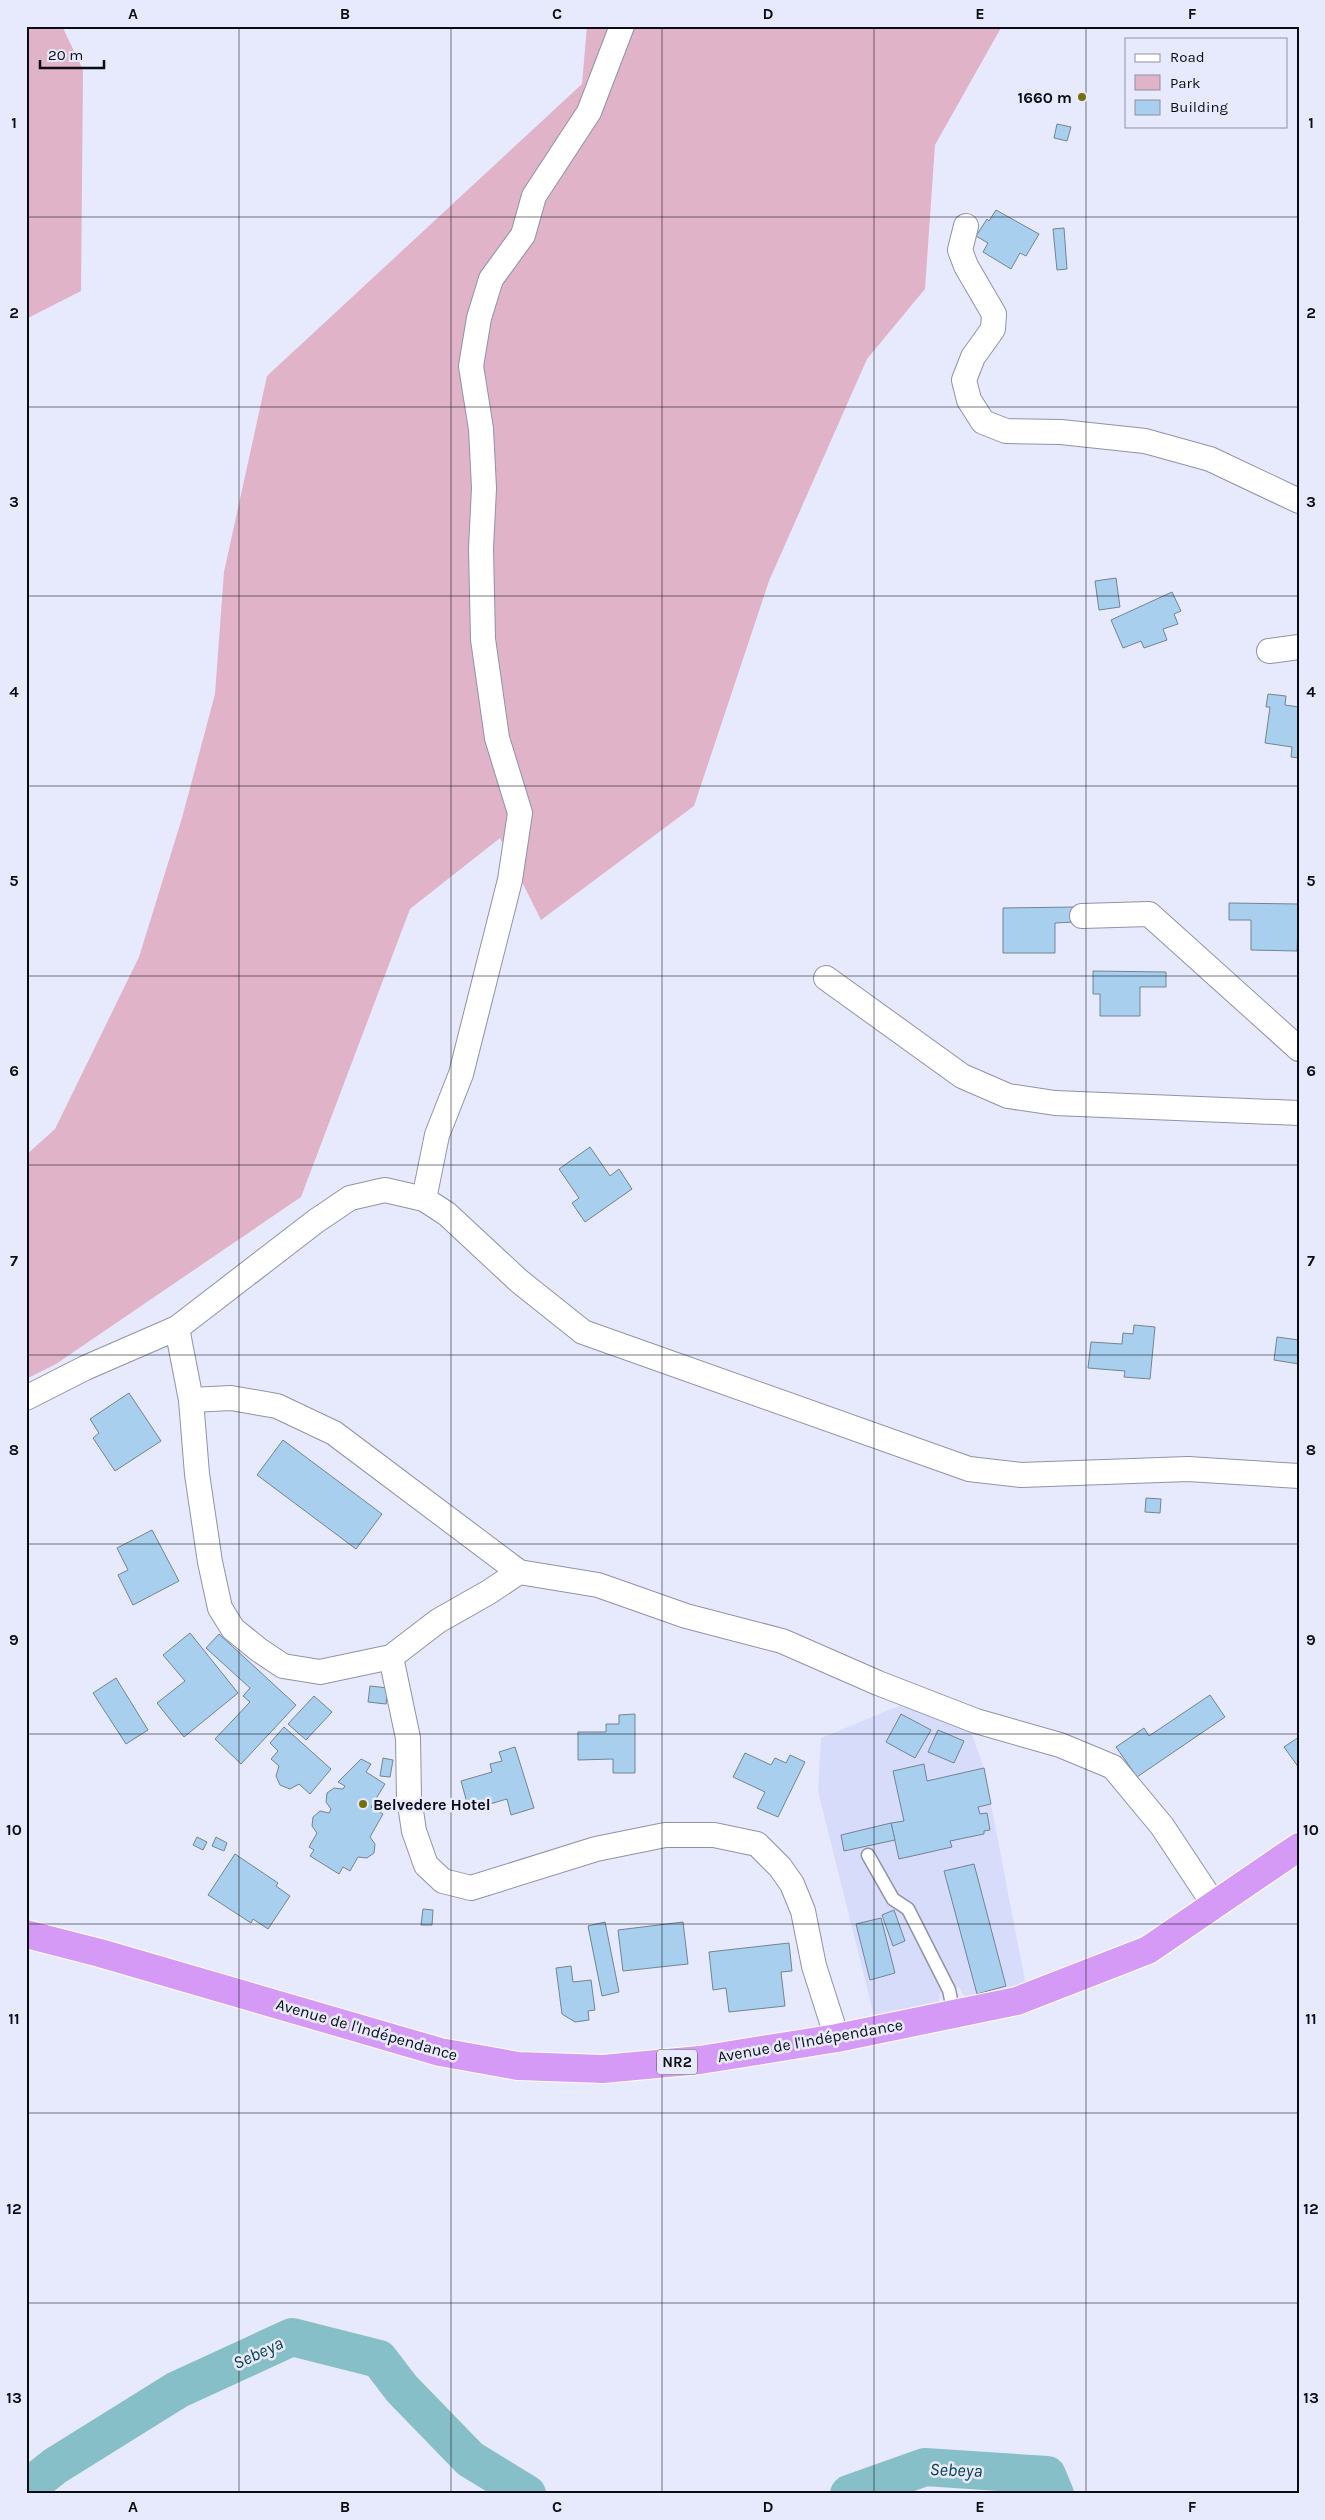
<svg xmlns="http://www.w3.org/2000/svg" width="1325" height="2520" viewBox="0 0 1325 2520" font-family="Karla,sans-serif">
<rect width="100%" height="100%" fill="#e7eafd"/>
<path fill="#d7dcfb" d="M 906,1703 L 969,1726 L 984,1768 L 1026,1986 L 966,2000 L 959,1987 L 940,1993 L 939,2005 L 874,2016 L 818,1791 L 821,1738 Z"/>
<g fill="#e0b3c9">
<path d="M 26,26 L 62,26 L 83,70 L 81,291 L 26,319 Z"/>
<path d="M 587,26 L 1002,26 L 935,145 L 925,289 L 867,359 L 769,581 L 694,806 L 541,920 L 500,838 L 410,909 L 301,1197 L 56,1364 L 26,1379 L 26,1155 L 55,1129 L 139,957 L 182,818 L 215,694 L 224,572 L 267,376 L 582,84 Z"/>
</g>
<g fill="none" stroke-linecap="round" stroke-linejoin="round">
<g stroke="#86bfc8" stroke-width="38">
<path d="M 26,2489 L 55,2466 L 177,2390 L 292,2337 L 379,2359 L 402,2389 L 470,2459 L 527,2494"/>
<path d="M 849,2494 L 925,2467 L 1047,2475 L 1055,2494"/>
</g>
</g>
<g fill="#a8cfee" stroke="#728494">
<path d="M 1057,124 L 1071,127 L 1067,141 L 1054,138 Z"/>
<path d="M 996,210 L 1039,234 L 1026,256 L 1020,253 L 1011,269 L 983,252 L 988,243 L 976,236 L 987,219 L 989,221 Z"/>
<path d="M 1064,228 L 1067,269 L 1057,270 L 1053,229 Z"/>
<path d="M 1116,578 L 1120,607 L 1099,610 L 1095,581 Z"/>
<path d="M 1172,592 L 1181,611 L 1174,614 L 1178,624 L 1163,629 L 1167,640 L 1144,648 L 1141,641 L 1123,648 L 1111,620 Z"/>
<path d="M 1268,694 L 1286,696 L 1285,705 L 1299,707 L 1299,758 L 1291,757 L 1292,747 L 1265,743 L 1270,707 L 1266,707 Z"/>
<path d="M 1229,903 L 1299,904 L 1297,951 L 1251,950 L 1251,920 L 1229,920 Z"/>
<path d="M 1076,907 L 1076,922 L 1055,923 L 1055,953 L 1003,953 L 1003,908 Z"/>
<path d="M 1093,971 L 1166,972 L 1166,987 L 1140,987 L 1140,1016 L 1100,1016 L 1100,994 L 1093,994 Z"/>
<path d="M 590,1147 L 610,1176 L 619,1169 L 632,1189 L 585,1222 L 572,1203 L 579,1198 L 559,1169 Z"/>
<path d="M 1134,1325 L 1155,1327 L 1150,1379 L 1124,1377 L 1125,1371 L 1088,1368 L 1091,1342 L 1122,1344 L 1123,1333 L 1133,1334 Z"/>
<path d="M 1277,1337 L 1299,1340 L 1299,1364 L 1274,1360 Z"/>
<path d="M 129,1393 L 161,1441 L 115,1471 L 93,1438 L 99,1433 L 90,1419 Z"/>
<path d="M 283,1440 L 382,1514 L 356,1549 L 257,1475 Z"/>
<path d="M 1146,1498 L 1161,1499 L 1160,1513 L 1145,1512 Z"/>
<path d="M 152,1530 L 179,1581 L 133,1605 L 118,1575 L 128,1570 L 117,1548 Z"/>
<path d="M 190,1633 L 238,1693 L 184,1737 L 157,1703 L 185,1681 L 163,1655 Z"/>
<path d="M 219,1634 L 296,1705 L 241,1764 L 215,1739 L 250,1702 L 243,1696 L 250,1688 L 206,1648 Z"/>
<path d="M 116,1678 L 148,1730 L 126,1744 L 93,1693 Z"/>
<path d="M 370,1686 L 388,1688 L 386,1704 L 368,1702 Z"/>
<path d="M 1210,1695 L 1225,1717 L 1137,1777 L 1116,1747 L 1144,1728 L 1149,1736 Z"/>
<path d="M 314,1696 L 332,1712 L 306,1740 L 288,1724 Z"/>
<path d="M 635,1714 L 635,1773 L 613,1773 L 613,1759 L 578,1760 L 578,1732 L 606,1732 L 606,1724 L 619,1724 L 619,1715 Z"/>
<path d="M 901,1714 L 931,1730 L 915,1758 L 886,1742 Z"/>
<path d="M 284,1727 L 331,1769 L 310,1794 L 299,1784 L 290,1789 L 280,1785 L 276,1776 L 279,1766 L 271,1759 L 278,1751 L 270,1743 Z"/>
<path d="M 938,1730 L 964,1741 L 954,1763 L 928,1752 Z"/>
<path d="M 1299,1737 L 1299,1768 L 1284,1747 Z"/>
<path d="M 515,1747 L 534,1808 L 511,1815 L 507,1799 L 469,1810 L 461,1781 L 492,1772 L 490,1764 L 502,1761 L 499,1752 Z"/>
<path d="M 745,1753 L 771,1765 L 775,1758 L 786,1763 L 790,1755 L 805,1762 L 778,1817 L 757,1808 L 765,1792 L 733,1777 Z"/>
<path d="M 383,1758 L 393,1760 L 390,1777 L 380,1776 Z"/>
<path d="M 361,1759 L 371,1764 L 366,1772 L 385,1784 L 371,1807 L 383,1814 L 370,1837 L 375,1844 L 374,1853 L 367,1858 L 358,1857 L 350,1871 L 343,1867 L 339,1874 L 310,1856 L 314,1850 L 309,1847 L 317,1833 L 312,1826 L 313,1817 L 320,1811 L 329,1813 L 331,1809 L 326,1802 L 327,1793 L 334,1788 L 343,1789 L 345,1786 L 338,1782 Z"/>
<path d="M 924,1764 L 927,1781 L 984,1768 L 991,1804 L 978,1807 L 980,1814 L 987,1813 L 990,1830 L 984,1831 L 984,1834 L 950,1841 L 952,1847 L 899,1859 L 891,1823 L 904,1821 L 893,1771 Z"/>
<path d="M 891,1823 L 895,1840 L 844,1851 L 841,1835 Z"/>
<path d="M 197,1837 L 207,1842 L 203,1850 L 193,1845 Z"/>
<path d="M 216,1837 L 227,1843 L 224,1851 L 212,1846 Z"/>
<path d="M 235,1854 L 278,1883 L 276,1886 L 290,1896 L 268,1929 L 253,1919 L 251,1923 L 208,1895 Z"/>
<path d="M 974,1864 L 1006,1986 L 977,1994 L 944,1871 Z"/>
<path d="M 423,1909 L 433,1910 L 432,1925 L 421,1925 Z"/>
<path d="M 894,1910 L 905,1941 L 893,1946 L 882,1915 Z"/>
<path d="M 881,1918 L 895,1973 L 870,1980 L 856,1924 Z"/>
<path d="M 605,1922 L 619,1992 L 602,1996 L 588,1926 Z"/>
<path d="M 683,1922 L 688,1964 L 623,1971 L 618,1930 Z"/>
<path d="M 789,1943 L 792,1971 L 781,1972 L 785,2006 L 729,2012 L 726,1988 L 713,1990 L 709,1952 Z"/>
<path d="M 571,1966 L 573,1982 L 591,1980 L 595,2010 L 588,2011 L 589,2020 L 575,2022 L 562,2014 L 556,1968 Z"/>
</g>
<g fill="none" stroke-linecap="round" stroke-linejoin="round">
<defs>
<path id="lane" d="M 868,1855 L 893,1899 L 908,1909 L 949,1990 L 954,2014"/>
<g id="street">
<path d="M 966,226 L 960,250 L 966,266 L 994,314 L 993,329 L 973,357 L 964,380 L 969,400 L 983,422 L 1006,431 L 1061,432 L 1145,441 L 1210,459 L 1299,501"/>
<path d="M 1269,651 L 1299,647"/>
<path d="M 1082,916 L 1149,914 L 1299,1049"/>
<path d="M 826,978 L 962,1076 L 1008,1096 L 1055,1103 L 1299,1113"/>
<path d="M 424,1199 L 437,1135 L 461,1074 L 510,880 L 520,813 L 497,738 L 483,639 L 481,549 L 484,488 L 481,429 L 471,366 L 479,318 L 491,279 L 523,235 L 534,196 L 589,112 L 622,26"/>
<path d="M 177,1328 L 191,1400 L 197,1474 L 210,1562 L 220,1608 L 233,1629 L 259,1650 L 283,1666 L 320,1672 L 391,1657 L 438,1621 L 489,1592 L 519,1572"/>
<path d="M 26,1398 L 85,1368 L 177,1328 L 316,1221 L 350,1198 L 385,1190 L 424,1199 L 447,1214 L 519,1281 L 583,1332 L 969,1469 L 1021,1475 L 1188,1469 L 1299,1476"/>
<path d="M 191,1400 L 231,1398 L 277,1406 L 334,1433 L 519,1572 L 598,1585 L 686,1616 L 782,1641 L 878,1683 L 976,1721 L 1060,1745 L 1113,1767 L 1162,1826 L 1215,1906"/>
<path d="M 391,1657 L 408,1738 L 409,1798 L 414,1831 L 426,1865 L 443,1881 L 471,1888 L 596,1849 L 665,1835 L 714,1835 L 757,1844 L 780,1867 L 792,1884 L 803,1911 L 814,1966 L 837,2038"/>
</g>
<path id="highway" d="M 26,1934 L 100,1953 L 440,2052 L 518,2066 L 603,2069 L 700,2060 L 837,2038 L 1017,2001 L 1148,1950 L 1299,1847"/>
</defs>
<use href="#lane" stroke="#8f93a9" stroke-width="15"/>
<use href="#street" stroke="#8f93a9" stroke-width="26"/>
<use href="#highway" stroke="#fff" stroke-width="30"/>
<use href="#lane" stroke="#fff" stroke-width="12"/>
<use href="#street" stroke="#fff" stroke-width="24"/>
<use href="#highway" stroke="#d49af5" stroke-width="28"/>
</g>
<path fill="none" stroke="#0b0c13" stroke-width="1" stroke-opacity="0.55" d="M 239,26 L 239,2494M 451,26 L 451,2494M 662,26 L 662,2494M 874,26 L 874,2494M 1086,26 L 1086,2494M 26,217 L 1299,217M 26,407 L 1299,407M 26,596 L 1299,596M 26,786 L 1299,786M 26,976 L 1299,976M 26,1165 L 1299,1165M 26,1355 L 1299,1355M 26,1544 L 1299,1544M 26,1734 L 1299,1734M 26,1924 L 1299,1924M 26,2113 L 1299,2113M 26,2303 L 1299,2303"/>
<g fill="#776e0c" stroke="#e7eafd" stroke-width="2">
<circle cx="1082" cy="97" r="5"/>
<circle cx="363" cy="1804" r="5"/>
</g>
<g text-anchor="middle" stroke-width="5" stroke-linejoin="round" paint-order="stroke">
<rect fill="#e7eafd" stroke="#4d4f59" stroke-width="1" x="657" y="2049.5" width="40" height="25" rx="4"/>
<g font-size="15" font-weight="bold" fill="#0b0c13">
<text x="677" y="2067">NR2</text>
</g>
<g font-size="16" font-weight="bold" fill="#0b0c13" stroke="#e7eafd" text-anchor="end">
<text x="1072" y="103">1660 m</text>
<text x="373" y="1810" text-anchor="start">Belvedere Hotel</text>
</g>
<g font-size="16" fill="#0b0c13" stroke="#e7eafd">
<text transform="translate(367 2029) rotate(16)" y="6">Avenue de l'Indépendance</text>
<text transform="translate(810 2040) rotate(-10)" y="6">Avenue de l'Indépendance</text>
</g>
<g font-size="18" font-style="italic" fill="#0b4148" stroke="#e7eafd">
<text transform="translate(258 2353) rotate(-25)" y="6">Sebeya</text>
<text transform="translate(956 2470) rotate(2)" y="6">Sebeya</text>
</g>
</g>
<rect width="1325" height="2520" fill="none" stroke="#e7eafd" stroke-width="55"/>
<rect x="1125" y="38" width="162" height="90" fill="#e7eafd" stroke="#8f919f"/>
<rect x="1135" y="54" width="25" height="8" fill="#ffffff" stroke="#8f919f"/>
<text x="1170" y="62" font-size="15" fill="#0b0c13">Road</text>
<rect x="1135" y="75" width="25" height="15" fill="#e0b3c9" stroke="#8f919f"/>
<text x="1170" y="88" font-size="15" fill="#0b0c13">Park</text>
<rect x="1135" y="100" width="25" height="15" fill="#a8cfee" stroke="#8f919f"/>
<text x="1170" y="112" font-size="15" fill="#0b0c13">Building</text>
<path d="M40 60v8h64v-8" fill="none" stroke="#0b0c13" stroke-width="2.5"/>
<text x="48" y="60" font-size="15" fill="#0b0c13" stroke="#e7eafd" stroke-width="4" paint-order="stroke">20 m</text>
<rect x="28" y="28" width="1270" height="2464" fill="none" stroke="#0b0c13" stroke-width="2"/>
<g font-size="16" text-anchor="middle" font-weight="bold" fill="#0b0c13">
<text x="133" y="19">A</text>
<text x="345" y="19">B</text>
<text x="557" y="19">C</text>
<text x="768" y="19">D</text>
<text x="980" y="19">E</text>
<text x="1192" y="19">F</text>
<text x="14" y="128">1</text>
<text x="1311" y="128">1</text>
<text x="14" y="318">2</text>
<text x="1311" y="318">2</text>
<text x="14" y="507">3</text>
<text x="1311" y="507">3</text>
<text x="14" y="697">4</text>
<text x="1311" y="697">4</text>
<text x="14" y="886">5</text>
<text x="1311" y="886">5</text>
<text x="14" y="1076">6</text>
<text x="1311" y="1076">6</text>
<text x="14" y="1266">7</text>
<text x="1311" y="1266">7</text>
<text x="14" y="1455">8</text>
<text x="1311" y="1455">8</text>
<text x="14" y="1645">9</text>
<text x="1311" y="1645">9</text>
<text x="14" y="1835">10</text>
<text x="1311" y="1835">10</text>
<text x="14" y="2024">11</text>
<text x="1311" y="2024">11</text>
<text x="14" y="2214">12</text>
<text x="1311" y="2214">12</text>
<text x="14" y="2403">13</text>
<text x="1311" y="2403">13</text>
<text x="133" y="2512">A</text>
<text x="345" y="2512">B</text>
<text x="557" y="2512">C</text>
<text x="768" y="2512">D</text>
<text x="980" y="2512">E</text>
<text x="1192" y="2512">F</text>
</g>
</svg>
